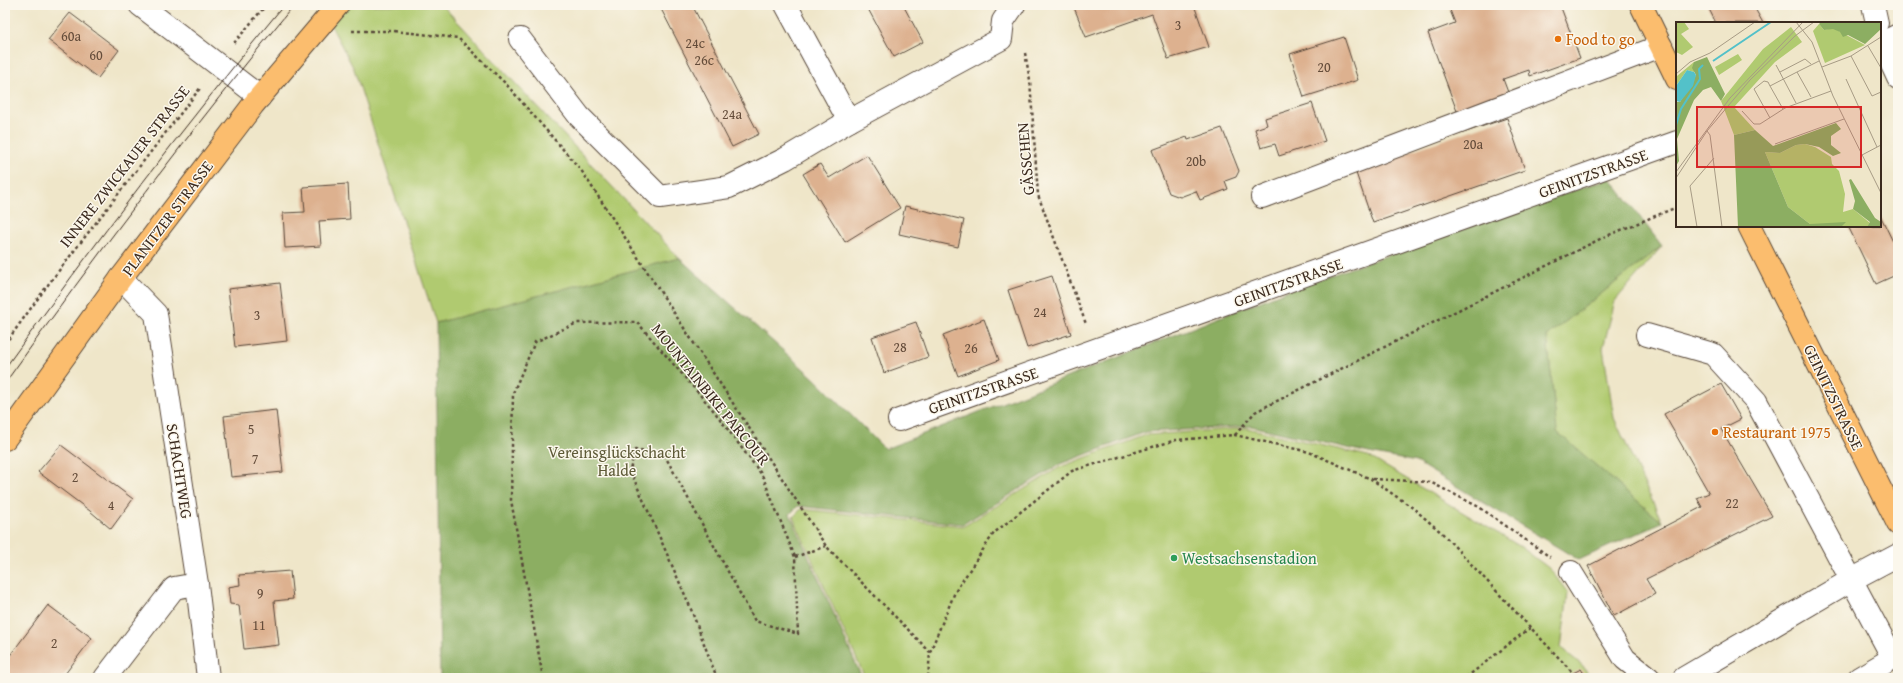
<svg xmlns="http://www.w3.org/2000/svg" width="1903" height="683" viewBox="0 0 1903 683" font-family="'Gentium Book Plus',serif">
<rect width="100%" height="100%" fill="#fbf7ec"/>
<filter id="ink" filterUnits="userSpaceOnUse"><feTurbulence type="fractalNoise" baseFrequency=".025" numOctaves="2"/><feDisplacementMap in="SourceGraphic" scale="8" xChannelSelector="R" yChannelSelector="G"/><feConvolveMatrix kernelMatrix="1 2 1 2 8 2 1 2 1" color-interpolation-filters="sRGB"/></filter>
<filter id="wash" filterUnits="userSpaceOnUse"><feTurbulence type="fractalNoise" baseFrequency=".012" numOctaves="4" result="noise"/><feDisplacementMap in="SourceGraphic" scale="16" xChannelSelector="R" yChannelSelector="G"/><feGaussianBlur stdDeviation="0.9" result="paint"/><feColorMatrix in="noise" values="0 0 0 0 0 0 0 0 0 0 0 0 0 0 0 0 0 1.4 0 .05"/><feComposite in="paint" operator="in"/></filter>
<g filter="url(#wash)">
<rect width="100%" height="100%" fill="#efe6c9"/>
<g fill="#b0ca70" stroke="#767a47">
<path d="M 320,5 L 442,5 L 679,258 L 436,323 L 354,69 Z"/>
<path d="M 1662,246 L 1615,301 L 1603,348 L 1614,418 L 1662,522 L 1557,433 L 1547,336 Z"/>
<path d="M 1247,428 L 1368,456 L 1521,547 L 1550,569 L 1568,593 L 1561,648 L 1583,666 L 1591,678 L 865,678 L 793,517 L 801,509 L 964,526 L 1060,467 L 1146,435 Z"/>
</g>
<path fill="#8cae62" stroke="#646c40" d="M 1610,178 L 1662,246 L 1547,336 L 1557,432 L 1662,522 L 1579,560 L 1416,462 L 1369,453 L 1251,426 L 1146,432 L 1060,464 L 963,524 L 798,506 L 790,514 L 862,678 L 440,678 L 436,323 L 679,258 L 815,379 L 885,449 L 1294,288 Z"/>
<g id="blocks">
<g fill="#ddb18f">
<path d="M 659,5 L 692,5 L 759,134 L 732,147 Z"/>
<path d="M 866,5 L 903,5 L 923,42 L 894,57 Z"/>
<path d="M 1073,5 L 1194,5 L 1209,47 L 1168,59 L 1152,14 L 1086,37 Z"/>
<path d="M 1448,5 L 1560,5 L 1580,58 L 1530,76 L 1529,70 L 1503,79 L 1509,95 L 1458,114 L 1428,33 L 1455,23 Z"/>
<path d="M 1707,5 L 1753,5 L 1763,23 L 1716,23 Z"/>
<path d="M 70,13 L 119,50 L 98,78 L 48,40 Z"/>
<path d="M 1344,37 L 1358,80 L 1304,97 L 1290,54 Z"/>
<path d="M 1312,103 L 1325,141 L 1279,156 L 1275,144 L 1261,148 L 1255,129 L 1267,125 L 1265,118 Z"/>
<path d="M 1507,118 L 1525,170 L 1373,223 L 1355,170 Z"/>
<path d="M 1222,128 L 1239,171 L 1236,177 L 1225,181 L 1228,189 L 1200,200 L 1196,191 L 1180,197 L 1169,193 L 1152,150 L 1187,137 L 1188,140 Z"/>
<path d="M 867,155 L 900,208 L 845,242 L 803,174 L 820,164 L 829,178 Z"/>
<path d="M 348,184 L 350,219 L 319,221 L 321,246 L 285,248 L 283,213 L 305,212 L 303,187 Z"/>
<path d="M 905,206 L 964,220 L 958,247 L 899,234 Z"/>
<path d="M 1880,215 L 1898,252 L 1898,274 L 1876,284 L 1848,226 L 1880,226 Z"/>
<path d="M 1052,276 L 1071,334 L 1027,348 L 1008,290 Z"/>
<path d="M 280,283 L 287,341 L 235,347 L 228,289 Z"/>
<path d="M 984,319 L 999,360 L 958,376 L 943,335 Z"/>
<path d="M 916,322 L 928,357 L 884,373 L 872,337 Z"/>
<path d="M 1721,384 L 1741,419 L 1721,429 L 1772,516 L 1646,579 L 1655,594 L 1614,616 L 1588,566 L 1702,507 L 1697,498 L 1709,493 L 1664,414 Z"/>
<path d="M 276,410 L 283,472 L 231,477 L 224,416 Z"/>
<path d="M 61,445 L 133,499 L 111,529 L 90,511 L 38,472 Z"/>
<path d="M 290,571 L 293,599 L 274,601 L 279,645 L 244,649 L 239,605 L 230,604 L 228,587 L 240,585 L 239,575 Z"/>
<path d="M 48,605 L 92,638 L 62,678 L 5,678 L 5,662 Z"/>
<path d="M 1581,669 L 1587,678 L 1566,678 L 1573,673 Z"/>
</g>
</g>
</g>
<g filter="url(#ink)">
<use href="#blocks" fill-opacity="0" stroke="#564638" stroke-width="1"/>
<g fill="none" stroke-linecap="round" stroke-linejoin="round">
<defs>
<g id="minor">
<path d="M 140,5 L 260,97"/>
<path d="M 786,5 L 849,121"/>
<path d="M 1873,5 L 1877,23"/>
<path d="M 520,39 L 579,116 L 660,197 L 729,187 L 785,159 L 849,121 L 1001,39 L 1003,21 L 1014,5"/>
<path d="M 1880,39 L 1898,78"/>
<path d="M 1880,44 L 1898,35"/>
<path d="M 1262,197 L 1661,46"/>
<path d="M 121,278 L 156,314 L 197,584 L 208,678"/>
<path d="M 1647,335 L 1713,354 L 1756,401 L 1893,658 L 1859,678"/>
<path d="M 899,420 L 1677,142"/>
<path d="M 1571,572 L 1625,659 L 1649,678"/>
<path d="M 105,678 L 174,588 L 197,584"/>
<path d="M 1684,678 L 1851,580 L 1898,555"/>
</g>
<g id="major">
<path d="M 1641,5 L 1677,79"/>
<path d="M 1749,226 L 1898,524"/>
<path d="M 5,439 L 121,278 L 253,105 L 338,5"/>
</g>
</defs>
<use href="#minor" stroke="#564638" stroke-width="24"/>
<use href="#major" stroke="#564638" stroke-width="24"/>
<g stroke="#564638" stroke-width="2.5" stroke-dasharray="3 3" stroke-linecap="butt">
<path d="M 352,31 L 393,31 L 458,38 L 506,84 L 581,170 L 826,546 L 930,652 L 928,678"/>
<path d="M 234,43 L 266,5"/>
<path d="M 1025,53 L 1030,80 L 1038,195 L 1086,324"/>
<path d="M 5,344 L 47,286 L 201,87"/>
<path d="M 1235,435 L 1255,412 L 1604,237 L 1677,207"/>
<path d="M 1373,479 L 1430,482 L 1479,507 L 1550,557"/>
<path d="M 795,557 L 826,546"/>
<path d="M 930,652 L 955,592 L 994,533 L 1072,471 L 1176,440 L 1235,435 L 1309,452 L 1371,479 L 1413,508 L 1442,533 L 1573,673"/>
<path d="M 543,678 L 511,500 L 513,393 L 535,342 L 577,323 L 637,322 L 714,411 L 762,475 L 795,557 L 798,634 L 755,621 L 665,456 L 635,450 L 630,470 L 689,604 L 717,678"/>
<path d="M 1469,678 L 1468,676 L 1531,627"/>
</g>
<use href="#minor" stroke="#fff" stroke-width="22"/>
<use href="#major" stroke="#fbbd6e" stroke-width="22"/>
<g stroke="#3b2a1e" stroke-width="1">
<path d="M 5,368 C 94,244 187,122 284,5"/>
<path d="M 5,383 C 97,254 193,127 294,5"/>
</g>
</g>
</g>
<g fill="#e8710a" stroke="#fbf7ec" stroke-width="1.5">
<circle cx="1558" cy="39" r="4"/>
<circle cx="1715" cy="432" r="4"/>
</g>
<circle fill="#2e9e5b" stroke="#fbf7ec" stroke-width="1.5" cx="1174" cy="558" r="4"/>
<g text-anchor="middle" stroke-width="3" stroke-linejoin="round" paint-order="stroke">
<g font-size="14" fill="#644c3a">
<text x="1178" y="30">3</text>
<text x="71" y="41">60a</text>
<text x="695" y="48">24c</text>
<text x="96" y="60">60</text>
<text x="704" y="65">26c</text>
<text x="1324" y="72">20</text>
<text x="732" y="119">24a</text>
<text x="1473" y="149">20a</text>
<text x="1196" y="166">20b</text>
<text x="1040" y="317">24</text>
<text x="257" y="320">3</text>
<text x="900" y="352">28</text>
<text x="971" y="353">26</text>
<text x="251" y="434">5</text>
<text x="255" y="464">7</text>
<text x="75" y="482">2</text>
<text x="1732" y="508">22</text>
<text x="111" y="510">4</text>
<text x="260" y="598">9</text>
<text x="259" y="630">11</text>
<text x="54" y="648">2</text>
</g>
<g font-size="16" fill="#c56008" stroke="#fbf7ec" text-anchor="start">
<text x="1566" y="45">Food to go</text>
<text x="1723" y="438">Restaurant 1975</text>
</g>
<g font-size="16" fill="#3b2a1e" stroke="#fbf7ec">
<text transform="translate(1025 159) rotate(-95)" y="6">GÄSSCHEN</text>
<text transform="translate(124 166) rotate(-52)" y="6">INNERE ZWICKAUER STRASSE</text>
<text transform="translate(1593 173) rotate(-20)" y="6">GEINITZSTRASSE</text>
<text transform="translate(167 218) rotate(-53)" y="6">PLANITZER STRASSE</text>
<text transform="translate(1288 282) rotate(-20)" y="6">GEINITZSTRASSE</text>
<text transform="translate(983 390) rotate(-19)" y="6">GEINITZSTRASSE</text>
<text transform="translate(711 394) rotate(51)" y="6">MOUNTAINBIKE PARCOUR</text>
<text transform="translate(1834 397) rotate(64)" y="6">GEINITZSTRASSE</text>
<text transform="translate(180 471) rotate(81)" y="6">SCHACHTWEG</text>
</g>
<g font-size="16" fill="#5e5a37" stroke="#fbf7ec">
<text x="617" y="458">Vereinsglückschacht<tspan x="617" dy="18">Halde</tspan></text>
</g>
<g font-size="16" fill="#27864d" stroke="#fbf7ec" text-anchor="start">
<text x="1182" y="564">Westsachsenstadion</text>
</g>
</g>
<g transform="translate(1676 22)">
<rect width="205" height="205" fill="#efe6c9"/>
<path d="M 0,0 L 8,0 L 13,7 L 5,12 L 17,25 L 6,33 L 0,30 ZM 143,2 L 148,8 L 157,6 L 189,23 L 149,41 L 137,9 ZM 115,5 L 126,20 L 99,40 L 58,85 L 79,108 L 58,113 L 45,79 L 87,27 ZM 62,32 L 66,38 L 43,53 L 39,45 ZM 18,40 L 18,50 L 11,48 L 0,64 L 1,54 ZM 129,122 L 139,125 L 155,135 L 156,142 L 163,149 L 169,172 L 167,190 L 177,187 L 194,201 L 191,205 L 141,205 L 149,203 L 134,202 L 112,185 L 89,130 L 104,131 L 120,123 Z" fill="#b0ca70"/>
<path d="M 145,0 L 205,0 L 205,7 L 189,22 L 172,13 L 167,15 L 164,10 L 157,7 L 148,8 L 143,2 ZM 31,35 L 49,72 L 45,79 L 35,65 L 27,68 L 18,78 L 1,117 L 3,139 L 0,144 L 0,80 L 4,80 L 20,53 L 16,46 L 18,40 ZM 160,101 L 165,107 L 155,114 L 155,123 L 165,131 L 157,134 L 143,125 L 129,122 L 120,123 L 104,131 L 89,130 L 112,185 L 134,202 L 170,200 L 165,205 L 62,205 L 58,113 L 79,108 L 97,124 ZM 175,157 L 199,196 L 205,200 L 205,205 L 191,205 L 194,200 L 177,187 L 179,179 L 173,158 Z" fill="#8cae62"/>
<path d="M 11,48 L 18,50 L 20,53 L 17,64 L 4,80 L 0,79 L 0,64 Z" fill="#53c1c9"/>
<path fill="none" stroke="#53c1c9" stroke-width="2" d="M 37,39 L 95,0M 0,103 L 5,87 L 24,57 L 23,47 L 27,43"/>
<path fill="none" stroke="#a79b85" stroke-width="1" d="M 120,0 L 136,20 L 157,74 L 205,171M 192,24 L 205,46M 175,34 L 196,74 L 205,70M 100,43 L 120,81M 146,45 L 175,34 L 205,15M 104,50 L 129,37 L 135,42M 121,50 L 143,39M 0,52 L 14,40 L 34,31 L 79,0M 170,57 L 201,125M 94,64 L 107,87M 66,89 L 78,102 L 84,102 L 109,86 L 155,69M 94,96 L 78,67 L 88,59 L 92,60 L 94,64 L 121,50 L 135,75M 31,109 L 34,113 L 46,205M 99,122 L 168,97M 186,133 L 205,123M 0,150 L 54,76 L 127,0M 0,156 L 31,109 L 74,58 L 119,14 L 138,0M 21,205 L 14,164 L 38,136"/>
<path fill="#d62828" fill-opacity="0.15" stroke="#d62828" stroke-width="2" d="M 21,85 L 185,85 L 185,145 L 21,145 Z"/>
<rect width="205" height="205" fill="none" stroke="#3b2a1e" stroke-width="2"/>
</g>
<rect width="1903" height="683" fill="none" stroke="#fbf7ec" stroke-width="20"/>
</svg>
